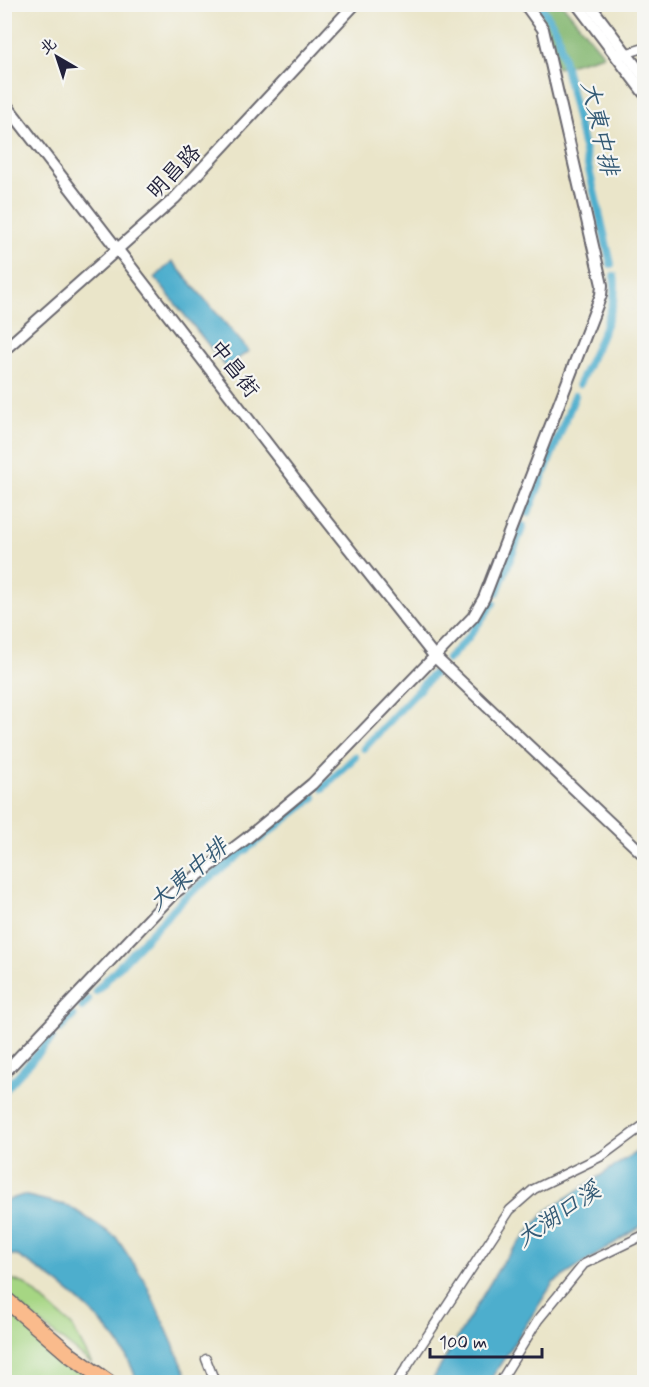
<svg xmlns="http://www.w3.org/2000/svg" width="649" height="1387" viewBox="0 0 649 1387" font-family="Mynerve,'LXGW WenKai TC',sans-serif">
<rect width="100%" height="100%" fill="#f6f6f2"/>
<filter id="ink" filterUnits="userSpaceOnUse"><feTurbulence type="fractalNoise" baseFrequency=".0167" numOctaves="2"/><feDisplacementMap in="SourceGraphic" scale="12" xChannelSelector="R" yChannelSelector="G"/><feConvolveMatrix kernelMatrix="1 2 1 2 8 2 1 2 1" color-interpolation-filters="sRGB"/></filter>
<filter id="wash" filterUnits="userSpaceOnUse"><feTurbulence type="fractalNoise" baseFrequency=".008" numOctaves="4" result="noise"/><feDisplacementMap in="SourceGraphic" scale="24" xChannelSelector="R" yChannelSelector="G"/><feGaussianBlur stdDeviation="1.35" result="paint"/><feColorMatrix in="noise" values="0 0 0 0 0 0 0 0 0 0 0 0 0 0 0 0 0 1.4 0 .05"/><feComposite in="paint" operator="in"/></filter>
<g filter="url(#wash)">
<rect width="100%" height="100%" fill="#eae5c9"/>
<g fill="#a6d683" stroke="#647c5f" stroke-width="1.5">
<path d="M 5,1277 L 25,1284 L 72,1326 L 92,1364 L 5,1294 Z"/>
<path d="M 4,1304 L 93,1379 L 94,1382 L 5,1382 Z"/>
</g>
<path fill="#84b771" stroke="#536c56" stroke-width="1.5" d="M 531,5 L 563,5 L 604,55 L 557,68 Z"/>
<g fill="#4eaecd" stroke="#386884" stroke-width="1.5">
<path d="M 172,261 L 249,351 L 226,367 L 155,278 Z"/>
<path d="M 644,1147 L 644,1224 L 553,1283 L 489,1382 L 431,1382 L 502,1263 L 546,1211 Z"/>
<path d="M 23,1195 L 69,1206 L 116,1237 L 145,1281 L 190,1382 L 137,1382 C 123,1330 61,1282 16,1255 L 5,1255 L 5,1201 Z"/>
</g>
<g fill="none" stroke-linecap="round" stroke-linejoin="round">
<g stroke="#4eaecd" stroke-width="8">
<path d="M 540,4 L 557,32 L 611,264"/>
<path d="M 579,384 C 591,357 621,304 614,276"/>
<path d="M 528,513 L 575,396"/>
<path d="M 497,592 L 523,526"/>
<path d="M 448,659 L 468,638 L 493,603"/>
<path d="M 364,748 L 438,669"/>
<path d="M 323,788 L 355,757"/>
<path d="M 96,991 L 185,897 L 314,797"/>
<path d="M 82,1007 L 88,1000"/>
<path d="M 60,1029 L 73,1016"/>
<path d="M 4,1091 L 52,1038"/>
</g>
</g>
</g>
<g filter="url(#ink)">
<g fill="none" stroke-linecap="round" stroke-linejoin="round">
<defs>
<g id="minor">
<path d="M 621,55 L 644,48"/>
<path d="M 206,1359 L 215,1382"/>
<path d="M 397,1382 L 510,1210 L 534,1189 L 602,1156 L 644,1125"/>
<path d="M 500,1382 L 538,1320 L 584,1264 L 644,1235"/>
</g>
<g id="tertiary">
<path d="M 577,4 L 644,93"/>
<path d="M 589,4 L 644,77"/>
<path d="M 4,102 L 309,498 L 435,657 L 644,855"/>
<path d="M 4,350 L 175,198 L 355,4"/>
<path d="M 4,1073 L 173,894 L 247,838 L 312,784 L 473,617 L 484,598 L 601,295 L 602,285 L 543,29 L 525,4"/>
</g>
<path id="motorway" d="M 4,1298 L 70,1355 L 108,1382"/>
</defs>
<use href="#minor" stroke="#68666d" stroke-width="11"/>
<use href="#tertiary" stroke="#68666d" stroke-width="14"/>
<use href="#motorway" stroke="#68666d" stroke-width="18"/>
<use href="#minor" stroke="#fff" stroke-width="8"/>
<use href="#tertiary" stroke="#fff" stroke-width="10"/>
<use href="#motorway" stroke="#fabb8c" stroke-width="15"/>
</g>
</g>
<g text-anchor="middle" stroke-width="4.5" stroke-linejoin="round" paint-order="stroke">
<g font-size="22" fill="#22223b" stroke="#f6f6f2">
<text transform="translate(173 171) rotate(-46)" y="8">明昌路</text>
<text transform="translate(235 368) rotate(52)" y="8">中昌街</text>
</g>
<g font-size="24" font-style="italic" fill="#345a75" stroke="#f6f6f2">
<text transform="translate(600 128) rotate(77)" y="8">大東中排</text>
<text transform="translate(188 874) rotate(-41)" y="8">大東中排</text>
<text transform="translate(558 1214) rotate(-34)" y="8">大湖口溪</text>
</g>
</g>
<rect width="649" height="1387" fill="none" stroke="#f6f6f2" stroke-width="24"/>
<g transform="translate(57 57) rotate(321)" stroke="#f6f6f2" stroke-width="4.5" paint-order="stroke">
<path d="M0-4.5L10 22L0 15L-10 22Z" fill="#22223b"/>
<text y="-9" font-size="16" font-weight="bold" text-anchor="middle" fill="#22223b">北</text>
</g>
<path d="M430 1348v9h112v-9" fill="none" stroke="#22223b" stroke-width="3"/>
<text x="439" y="1348" font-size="18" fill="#22223b" stroke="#f6f6f2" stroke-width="4.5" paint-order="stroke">100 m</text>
</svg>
